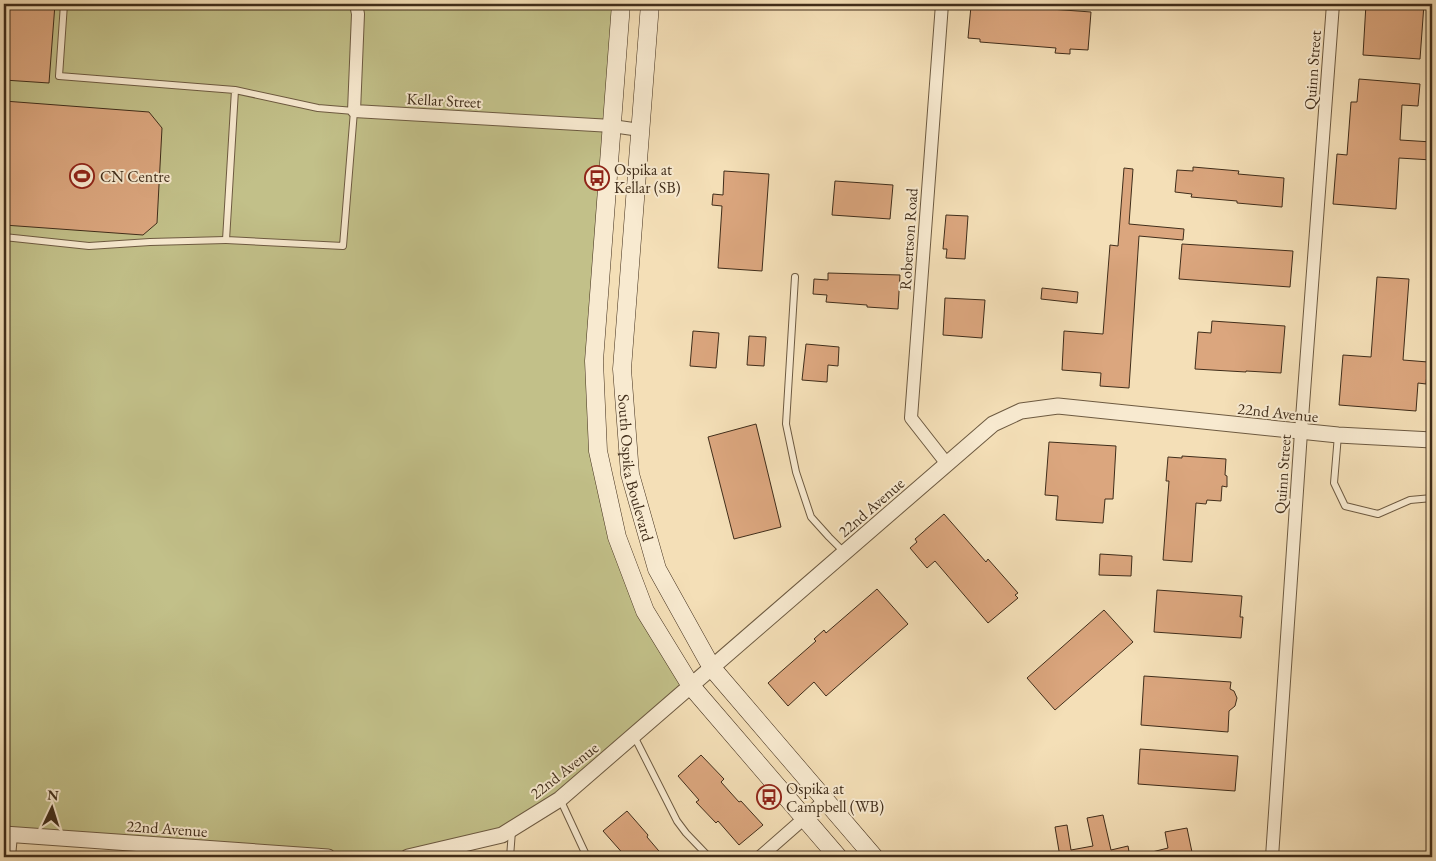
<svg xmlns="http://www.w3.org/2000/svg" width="1436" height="861" viewBox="0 0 1436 861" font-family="'EB Garamond',serif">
<rect width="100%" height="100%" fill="#f4dfb7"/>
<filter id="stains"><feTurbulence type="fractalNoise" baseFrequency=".004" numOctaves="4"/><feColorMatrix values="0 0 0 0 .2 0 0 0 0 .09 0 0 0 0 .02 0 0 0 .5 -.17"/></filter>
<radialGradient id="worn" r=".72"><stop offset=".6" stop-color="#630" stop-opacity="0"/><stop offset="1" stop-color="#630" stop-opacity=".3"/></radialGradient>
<path fill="#c2c089" stroke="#817652" d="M 4,4 L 619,4 L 597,346 L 601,446 L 615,536 L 689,684 L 537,817 L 419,857 L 337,855 L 272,852 L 4,835 Z"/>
<g fill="#dba67e" stroke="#402d1a">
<path d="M 4,4 L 55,4 L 49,83 L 4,80 Z"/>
<path d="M 983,4 L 1091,12 L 1088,50 L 1070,49 L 1070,54 L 1055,53 L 1056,48 L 980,42 L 980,39 L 968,38 L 971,6 L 983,6 Z"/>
<path d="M 1366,4 L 1424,4 L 1420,59 L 1363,55 Z"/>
<path d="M 1359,79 L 1420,84 L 1418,106 L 1402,105 L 1400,140 L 1432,142 L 1432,160 L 1399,158 L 1396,209 L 1333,204 L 1337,154 L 1347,155 L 1351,102 L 1357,102 Z"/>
<path d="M 4,101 L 149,112 L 162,128 L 157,223 L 143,235 L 4,225 Z"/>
<path d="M 1193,167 L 1239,171 L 1238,174 L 1284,178 L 1282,207 L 1237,203 L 1237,201 L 1191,197 L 1192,194 L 1175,192 L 1177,170 L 1193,171 Z"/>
<path d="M 1124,168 L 1133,169 L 1129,224 L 1184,229 L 1183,240 L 1139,236 L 1129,388 L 1100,386 L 1101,373 L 1062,370 L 1064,331 L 1103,334 L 1110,245 L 1118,246 Z"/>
<path d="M 724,171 L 769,174 L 762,271 L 718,268 L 722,206 L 712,205 L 713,194 L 723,195 Z"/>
<path d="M 835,181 L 893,185 L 890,219 L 832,215 Z"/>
<path d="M 946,215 L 968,216 L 965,259 L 946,258 L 947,249 L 943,249 Z"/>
<path d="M 1182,244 L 1293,251 L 1290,287 L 1179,279 Z"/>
<path d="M 828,273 L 900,275 L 898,309 L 867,307 L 867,305 L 826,302 L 827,295 L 813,294 L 814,279 L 828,280 Z"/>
<path d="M 1377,277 L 1409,279 L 1403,360 L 1428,362 L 1426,384 L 1418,383 L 1416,411 L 1339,405 L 1343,355 L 1371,357 Z"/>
<path d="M 1042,288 L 1078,292 L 1077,303 L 1041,299 Z"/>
<path d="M 945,298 L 985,300 L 982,338 L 943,335 Z"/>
<path d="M 1212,321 L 1285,326 L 1281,373 L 1246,371 L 1246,372 L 1195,369 L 1198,332 L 1211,333 Z"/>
<path d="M 693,331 L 719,333 L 716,368 L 690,366 Z"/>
<path d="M 749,336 L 766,337 L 764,366 L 747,365 Z"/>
<path d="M 806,344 L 839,347 L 838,366 L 828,365 L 827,382 L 802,380 Z"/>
<path d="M 756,424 L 781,527 L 734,539 L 708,437 Z"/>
<path d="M 1049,442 L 1116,446 L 1113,499 L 1105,499 L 1103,523 L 1056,520 L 1058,496 L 1045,495 Z"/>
<path d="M 1182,456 L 1226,459 L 1225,475 L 1227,476 L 1227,487 L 1222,486 L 1221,501 L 1207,500 L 1206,504 L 1196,503 L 1192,562 L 1163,560 L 1169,481 L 1166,481 L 1168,457 L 1182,458 Z"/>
<path d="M 944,514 L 986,562 L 988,559 L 1018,593 L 1015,595 L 1018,598 L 988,623 L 935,561 L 927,568 L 910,548 L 917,542 L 915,539 Z"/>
<path d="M 1100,554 L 1132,556 L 1131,576 L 1099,575 Z"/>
<path d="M 877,589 L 908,624 L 826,696 L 814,682 L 788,706 L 768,683 L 816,641 L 814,639 L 824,630 L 826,633 Z"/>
<path d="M 1157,590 L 1242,596 L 1240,617 L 1243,617 L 1241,638 L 1154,632 Z"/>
<path d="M 1104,610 L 1133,642 L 1055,710 L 1027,678 Z"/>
<path d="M 1144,676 L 1231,682 L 1230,689 L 1234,691 L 1237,698 L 1235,706 L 1229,711 L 1228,732 L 1141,725 Z"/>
<path d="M 1140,749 L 1238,756 L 1235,791 L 1138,784 Z"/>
<path d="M 701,755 L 724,779 L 721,782 L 739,802 L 741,801 L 763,825 L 739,845 L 718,821 L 716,823 L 696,802 L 699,800 L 678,776 Z"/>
<path d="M 627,811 L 648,835 L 647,837 L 664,857 L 626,857 L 603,831 Z"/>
<path d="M 1103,815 L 1111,850 L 1128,846 L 1130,857 L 1060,857 L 1055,827 L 1067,825 L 1071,850 L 1093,846 L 1087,818 Z"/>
<path d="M 1187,828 L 1193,857 L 1148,857 L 1148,853 L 1168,848 L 1165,832 Z"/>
</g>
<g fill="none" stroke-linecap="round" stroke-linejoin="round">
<defs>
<g id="service">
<path d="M 64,4 L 59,76 L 235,90 L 318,108 L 354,111 L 343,246 L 226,240 L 235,90"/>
<path d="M 4,237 L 89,246 L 150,242 L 226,240"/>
<path d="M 795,277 L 786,424 L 796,472 L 811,517 L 829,537 L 844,552"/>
<path d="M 1338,435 L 1334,483 L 1345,506 L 1378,514 L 1410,500 L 1432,498"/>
<path d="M 634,736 L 677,821 L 686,833 L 709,857"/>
<path d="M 560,799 L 587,857"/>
<path d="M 510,857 L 512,831"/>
</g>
<g id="minor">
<path d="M 356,4 L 358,14 L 354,111 L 612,126 L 640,130"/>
<path d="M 942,4 L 911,418 L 947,464"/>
<path d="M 9,857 L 11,835"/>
<path d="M 760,857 L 825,800"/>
<path d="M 1272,857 L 1301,432 L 1333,4"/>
</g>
<g id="tertiary">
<path d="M 4,834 L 328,857"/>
<path d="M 408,857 L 502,835 L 560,799 L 993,424 L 1021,411 L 1058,406 L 1338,435 L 1432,440"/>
</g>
<g id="secondary">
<path d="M 621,4 L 594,361 L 598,451 L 617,537 L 645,611 L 691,686 L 838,857"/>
<path id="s1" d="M 650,4 L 622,369 L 630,474 L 657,569 L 712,668 L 874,857"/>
</g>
</defs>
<use href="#service" stroke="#6d5a41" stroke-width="8"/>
<use href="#minor" stroke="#6d5a41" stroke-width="14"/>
<use href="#tertiary" stroke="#6d5a41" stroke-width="17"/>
<use href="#secondary" stroke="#402d1a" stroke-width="19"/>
<use href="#service" stroke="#f8ead0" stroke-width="6"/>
<use href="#minor" stroke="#f8ead0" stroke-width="12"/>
<use href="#tertiary" stroke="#f8ead0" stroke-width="15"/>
<use href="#secondary" stroke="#f8ead0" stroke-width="18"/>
</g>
<defs>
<symbol id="stadium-ring" viewBox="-11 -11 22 22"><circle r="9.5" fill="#f8ead0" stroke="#8f2418" stroke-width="1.5"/><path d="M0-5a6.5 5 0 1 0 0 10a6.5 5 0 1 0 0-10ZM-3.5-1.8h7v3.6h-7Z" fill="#8f2418"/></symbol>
<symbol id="bus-ring" viewBox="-11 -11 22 22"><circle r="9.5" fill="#f8ead0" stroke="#8f2418" stroke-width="1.5"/><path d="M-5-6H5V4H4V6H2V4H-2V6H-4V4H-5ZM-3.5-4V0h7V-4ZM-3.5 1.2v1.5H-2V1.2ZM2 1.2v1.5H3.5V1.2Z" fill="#8f2418"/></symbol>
</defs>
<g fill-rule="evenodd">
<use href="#stadium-ring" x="68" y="162" width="28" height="28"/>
<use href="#bus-ring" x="583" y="164" width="28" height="28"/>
<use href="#bus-ring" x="755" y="783" width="28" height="28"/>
</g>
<g text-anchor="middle" stroke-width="4" stroke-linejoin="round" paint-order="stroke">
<g font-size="16" fill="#402d1a" stroke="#f8ead0">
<text transform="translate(1312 70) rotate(-86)" y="6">Quinn Street</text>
<text transform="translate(444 100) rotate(3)" y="6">Kellar Street</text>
<text transform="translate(908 239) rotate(-86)" y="6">Robertson Road</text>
<text transform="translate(1278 412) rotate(6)" y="6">22nd Avenue</text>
<text dy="6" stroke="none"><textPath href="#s1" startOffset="466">South Ospika Boulevard</textPath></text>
<text transform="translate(1282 474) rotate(-86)" y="6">Quinn Street</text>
<text transform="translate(871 507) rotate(-41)" y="6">22nd Avenue</text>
<text transform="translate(564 770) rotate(-38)" y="6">22nd Avenue</text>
<text transform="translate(167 828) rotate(4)" y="6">22nd Avenue</text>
</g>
<g font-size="16" fill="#402d1a" stroke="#f8ead0" text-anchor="start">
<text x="614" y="175">Ospika at<tspan x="614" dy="18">Kellar (SB)</tspan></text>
<text x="100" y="182">CN Centre</text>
<text x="786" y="794">Ospika at<tspan x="786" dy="18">Campbell (WB)</tspan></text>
</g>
</g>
<rect width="1436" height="861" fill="none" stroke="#f4dfb7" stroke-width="20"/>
<rect x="5" y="5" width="1426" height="851" fill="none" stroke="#402d1a" stroke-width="2.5"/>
<rect x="10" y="10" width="1416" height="841" fill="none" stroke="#402d1a"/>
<g transform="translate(52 808) rotate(4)" stroke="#f8ead0" stroke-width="4" paint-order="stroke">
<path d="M0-4L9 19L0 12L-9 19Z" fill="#402d1a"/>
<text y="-8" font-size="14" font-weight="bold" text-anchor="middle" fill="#402d1a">N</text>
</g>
<rect width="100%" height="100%" filter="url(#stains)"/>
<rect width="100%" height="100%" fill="url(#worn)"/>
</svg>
